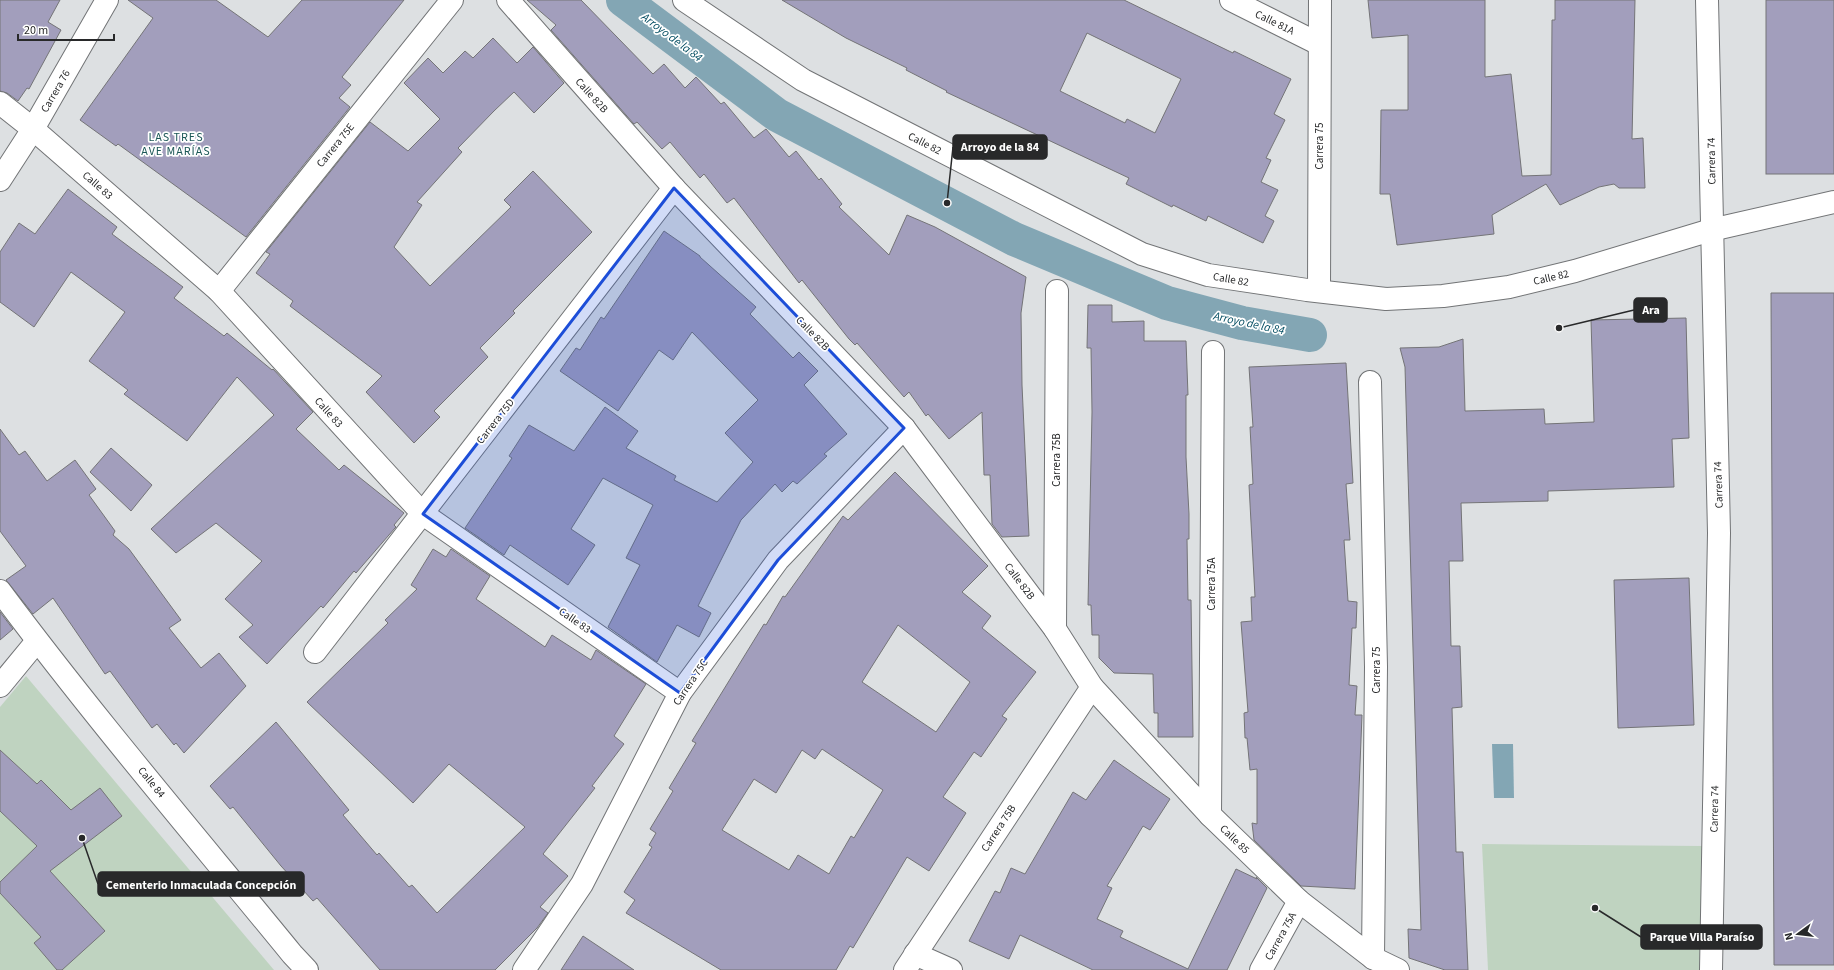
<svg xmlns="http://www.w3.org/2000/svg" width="1834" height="970" viewBox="0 0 1834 970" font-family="'Source Sans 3',sans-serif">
<rect width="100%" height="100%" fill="#dde0e2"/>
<g fill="#bfd3c0">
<path d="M 26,676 L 274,970 L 0,970 L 0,707 Z"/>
<path d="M 1482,844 L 1702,846 L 1708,970 L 1488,970 Z"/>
</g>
<path fill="#83a6b4" d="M 1492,744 L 1513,744 L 1514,798 L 1494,798 Z"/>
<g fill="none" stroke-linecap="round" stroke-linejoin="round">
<path stroke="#83a6b4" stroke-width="34" d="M 623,0 L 777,115 L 1014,239 L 1167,303 L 1242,323 L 1310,335"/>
</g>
<g fill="#a29ebc" stroke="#747477" fill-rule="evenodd">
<path d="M 0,0 L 60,0 L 48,22 L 61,30 L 29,89 L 27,88 L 18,101 L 7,93 L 0,91 Z"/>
<path d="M 128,0 L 216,0 L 268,37 L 302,0 L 404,0 L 342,77 L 351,85 L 339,98 L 350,107 L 246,237 L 118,144 L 116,146 L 80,120 L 153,18 Z"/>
<path d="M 527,0 L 581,0 L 653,74 L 664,64 L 685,88 L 696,77 L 721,104 L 724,102 L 754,138 L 766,129 L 789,157 L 796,151 L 819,180 L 821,178 L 842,204 L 839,207 L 889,255 L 907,215 L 935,227 L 1026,277 L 1021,313 L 1022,385 L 1029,536 L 1002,537 L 992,524 L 990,475 L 984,475 L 982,412 L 949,439 L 928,414 L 926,416 L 909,392 L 904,397 L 857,343 L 855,345 L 849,339 L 802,280 L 799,283 L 734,198 L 727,203 L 704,174 L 700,178 L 670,142 L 662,149 L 637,122 L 634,124 L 551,30 L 556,25 Z"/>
<path d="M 782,0 L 1124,0 L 1233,53 L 1234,51 L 1291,79 L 1274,114 L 1285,120 L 1266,158 L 1271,160 L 1261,182 L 1278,190 L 1265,216 L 1274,221 L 1263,243 L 1208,216 L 1206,221 L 1173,205 L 1172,207 L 1126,184 L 1129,178 L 946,92 L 947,91 L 906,70 L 907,68 L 846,38 ZM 1087,33 L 1181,79 L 1155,133 L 1127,119 L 1125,123 L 1060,91 Z"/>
<path d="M 1368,0 L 1485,0 L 1485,77 L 1511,74 L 1522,176 L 1551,175 L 1552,20 L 1555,20 L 1555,0 L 1635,0 L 1632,139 L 1643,138 L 1645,188 L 1619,188 L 1614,184 L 1599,187 L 1560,205 L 1546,184 L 1492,215 L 1494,234 L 1397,245 L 1390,194 L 1380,194 L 1381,110 L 1408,110 L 1408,35 L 1372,38 Z"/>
<rect x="1766" y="0" width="68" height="174"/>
<path d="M 493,38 L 517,63 L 533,47 L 564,83 L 534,113 L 514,92 L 494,111 L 458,148 L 462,152 L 417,202 L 422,205 L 394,247 L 430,286 L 511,207 L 504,200 L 533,171 L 592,232 L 513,311 L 515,313 L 480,348 L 488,357 L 434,411 L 440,417 L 414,443 L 366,392 L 382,376 L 290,306 L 293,301 L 256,273 L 270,254 L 266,252 L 370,122 L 408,151 L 440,119 L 404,83 L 428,58 L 443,73 L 465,51 L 473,58 Z"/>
<path d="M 68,189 L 117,227 L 112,234 L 183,287 L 174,298 L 224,336 L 227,333 L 272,370 L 273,369 L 313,412 L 296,429 L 339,470 L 344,465 L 404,513 L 394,525 L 396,527 L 395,528 L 356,573 L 354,571 L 323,608 L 321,606 L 267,664 L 239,637 L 253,625 L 225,599 L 262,561 L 216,523 L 176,553 L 151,529 L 274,415 L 237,377 L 187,441 L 124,394 L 128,390 L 89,361 L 125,312 L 71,272 L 34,327 L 0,302 L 0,252 L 19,223 L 35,234 Z"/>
<path d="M 664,231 L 700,256 L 700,257 L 756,307 L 750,314 L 793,358 L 799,352 L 818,371 L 804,385 L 847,434 L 824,454 L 827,456 L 797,484 L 793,481 L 782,492 L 775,484 L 741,520 L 698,606 L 711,613 L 699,637 L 677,625 L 657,662 L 608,627 L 640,565 L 626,558 L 653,505 L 603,478 L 571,529 L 595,545 L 568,585 L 510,545 L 504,555 L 465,528 L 512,458 L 509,456 L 529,425 L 574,451 L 605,407 L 638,431 L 626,448 L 676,476 L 674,480 L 717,502 L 753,462 L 725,433 L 758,400 L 692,332 L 673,360 L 659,350 L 618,411 L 560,371 L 576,348 L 580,350 L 601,317 L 604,319 Z"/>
<path d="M 1771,293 L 1834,293 L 1834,965 L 1774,965 Z"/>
<path d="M 1088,305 L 1112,305 L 1112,322 L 1144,321 L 1144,341 L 1186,341 L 1188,395 L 1186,395 L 1186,457 L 1189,514 L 1189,539 L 1187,539 L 1188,600 L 1191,600 L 1193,737 L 1158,737 L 1158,713 L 1154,713 L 1153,674 L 1114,673 L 1099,658 L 1099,635 L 1092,635 L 1091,605 L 1088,605 L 1092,412 L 1091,348 L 1087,348 Z"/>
<path d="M 1686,318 L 1689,438 L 1672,439 L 1674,487 L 1548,491 L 1548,501 L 1461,503 L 1463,561 L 1449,561 L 1451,646 L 1460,646 L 1462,707 L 1452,708 L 1456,852 L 1463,852 L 1468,970 L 1445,970 L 1409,958 L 1408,929 L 1421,930 L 1405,367 L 1400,348 L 1439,347 L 1463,339 L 1465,411 L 1544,409 L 1545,424 L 1594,422 L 1591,320 Z"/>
<path d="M 1346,363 L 1353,483 L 1346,484 L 1350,540 L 1344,540 L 1348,601 L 1357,602 L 1356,628 L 1352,628 L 1349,685 L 1357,686 L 1355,715 L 1362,715 L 1355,889 L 1301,886 L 1254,840 L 1252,823 L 1257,824 L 1257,769 L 1250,770 L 1247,738 L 1245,738 L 1244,713 L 1248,712 L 1241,622 L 1252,621 L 1251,597 L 1255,597 L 1249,485 L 1253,484 L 1250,427 L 1253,427 L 1249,367 Z"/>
<path d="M 0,429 L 19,455 L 25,451 L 47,481 L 75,460 L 96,489 L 89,495 L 115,531 L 113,535 L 129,549 L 181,620 L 169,628 L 201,668 L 219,653 L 246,686 L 184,753 L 176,743 L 174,745 L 157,724 L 152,728 L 110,671 L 105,674 L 53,598 L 33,614 L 6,580 L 26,566 L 0,531 Z"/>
<path d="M 111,448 L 152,485 L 131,511 L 90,472 Z"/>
<path d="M 895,472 L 988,566 L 962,592 L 991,616 L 982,628 L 1036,672 L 1002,716 L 1007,719 L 981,757 L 974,752 L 943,797 L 966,813 L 929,871 L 907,857 L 853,948 L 850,946 L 836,970 L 721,970 L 626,913 L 635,900 L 624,892 L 652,847 L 649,845 L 656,833 L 650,829 L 673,791 L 669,788 L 696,743 L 692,741 L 764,624 L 766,625 L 783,596 L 785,597 L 843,516 L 848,520 ZM 898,625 L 970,682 L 936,732 L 862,682 ZM 822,749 L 883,790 L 854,838 L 851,836 L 829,874 L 798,855 L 789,870 L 722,830 L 754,779 L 776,793 L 802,750 L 815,759 Z"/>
<path d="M 433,549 L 446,557 L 451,549 L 490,576 L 476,599 L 545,647 L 552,635 L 591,660 L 596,650 L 646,684 L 614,736 L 624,744 L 592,786 L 595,788 L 543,854 L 568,876 L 540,907 L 548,913 L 537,928 L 495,970 L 380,970 L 317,898 L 313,901 L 281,866 L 233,807 L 230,809 L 210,786 L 276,722 L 349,810 L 343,815 L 377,855 L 379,853 L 409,887 L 412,885 L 437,913 L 525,827 L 449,764 L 413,803 L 307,702 L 388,623 L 385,620 L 417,589 L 411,585 Z"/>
<path d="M 1689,578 L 1694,725 L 1618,728 L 1614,580 Z"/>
<path d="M 0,612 L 13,629 L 0,640 Z"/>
<path d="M 0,750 L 37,784 L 41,780 L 71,810 L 100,788 L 122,816 L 50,871 L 105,931 L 62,970 L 57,970 L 34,943 L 41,937 L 0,893 L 0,882 L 37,846 L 0,811 Z"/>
<path d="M 1114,760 L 1170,799 L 1150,830 L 1143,826 L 1107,886 L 1112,888 L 1097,919 L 1123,931 L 1120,937 L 1188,969 L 1236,869 L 1257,879 L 1256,877 L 1267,888 L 1227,970 L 1093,970 L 1020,935 L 1009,959 L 969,941 L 995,891 L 1000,893 L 1011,868 L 1025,874 L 1073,792 L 1086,800 Z"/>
<path d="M 583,936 L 634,970 L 561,970 Z"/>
</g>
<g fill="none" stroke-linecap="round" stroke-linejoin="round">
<defs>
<g id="minor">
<path d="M 508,0 L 674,188 L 904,428 L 1055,629 L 1092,687 L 1210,815 L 1299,901 L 1373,958 L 1398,970"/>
<path d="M 1231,0 L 1319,44"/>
<path d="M 1707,0 L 1719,533 L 1711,970"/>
<path d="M 0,103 L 33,129 L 219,291 L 423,514 L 680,693"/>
<path d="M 0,180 L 33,129 L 107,0"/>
<path d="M 219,291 L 452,0"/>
<path d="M 1319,291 L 1320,0"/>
<path d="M 1370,382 L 1376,667 L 1373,958"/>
<path d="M 0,591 C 93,716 194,834 292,954 L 307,970"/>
<path d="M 1055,629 L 1057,291"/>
<path d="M 315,652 L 674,188"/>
<path d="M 0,686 L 37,641"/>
<path d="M 1210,815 L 1213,352"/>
<path d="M 915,954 L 951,970"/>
<path d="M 524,970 L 582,884 L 680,693 L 778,560 L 904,428"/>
<path d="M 905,970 L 1092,687"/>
<path d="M 1261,970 L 1299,901"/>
</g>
<path id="tertiary" d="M 684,0 L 803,80 L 1142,254 L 1208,275 L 1307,290 L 1386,299 L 1443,296 L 1509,287 L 1575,271 L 1711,230 L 1834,202"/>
</defs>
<use href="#minor" stroke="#727476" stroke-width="24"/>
<use href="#tertiary" stroke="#727476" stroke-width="24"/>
<use href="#minor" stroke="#fff" stroke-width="22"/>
<use href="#tertiary" stroke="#fff" stroke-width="22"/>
</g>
<path fill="#1d4ed8" fill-opacity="0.2" stroke="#1d4ed8" stroke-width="3" stroke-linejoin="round" d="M 674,188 L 904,428 L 778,560 L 680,693 L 423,514 Z"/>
<g text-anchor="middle" stroke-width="3.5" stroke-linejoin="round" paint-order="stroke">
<g font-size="11" fill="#28292a" stroke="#fff">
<text transform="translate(1275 22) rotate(26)" y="4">Calle 81A</text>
<text transform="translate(55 91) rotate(-60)" y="4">Carrera 76</text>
<text transform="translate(592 95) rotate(48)" y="4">Calle 82B</text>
<text transform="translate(925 143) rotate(27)" y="4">Calle 82</text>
<text transform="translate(335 145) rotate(-51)" y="4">Carrera 75E</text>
<text transform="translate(1319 146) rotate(-90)" y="4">Carrera 75</text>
<text transform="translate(1711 161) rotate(-91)" y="4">Carrera 74</text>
<text transform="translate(98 185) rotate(41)" y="4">Calle 83</text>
<text transform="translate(1551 277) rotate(-13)" y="4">Calle 82</text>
<text transform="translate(1231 279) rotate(10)" y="4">Calle 82</text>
<text transform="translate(813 333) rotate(46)" y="4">Calle 82B</text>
<text transform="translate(329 412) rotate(48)" y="4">Calle 83</text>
<text transform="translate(495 421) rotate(-52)" y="4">Carrera 75D</text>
<text transform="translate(1056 460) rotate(-90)" y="4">Carrera 75B</text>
<text transform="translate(1718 485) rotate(-92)" y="4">Carrera 74</text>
<text transform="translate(1020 581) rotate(53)" y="4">Calle 82B</text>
<text transform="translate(1211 584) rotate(-90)" y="4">Carrera 75A</text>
<text transform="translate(575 620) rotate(35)" y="4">Calle 83</text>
<text transform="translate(1376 670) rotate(-90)" y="4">Carrera 75</text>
<text transform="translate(690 682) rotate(-56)" y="4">Carrera 75C</text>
<text transform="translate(152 782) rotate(51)" y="4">Calle 84</text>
<text transform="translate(1714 809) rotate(-89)" y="4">Carrera 74</text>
<text transform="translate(998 828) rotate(-57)" y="4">Carrera 75B</text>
<text transform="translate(1235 839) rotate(44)" y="4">Calle 85</text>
<text transform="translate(1280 936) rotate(-61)" y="4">Carrera 75A</text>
</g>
<g font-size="12" font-style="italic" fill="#004b60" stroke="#fff">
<text transform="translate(672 37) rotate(37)" y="4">Arroyo de la 84</text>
<text transform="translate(1249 323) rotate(12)" y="4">Arroyo de la 84</text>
</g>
<g font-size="12" letter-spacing="1" fill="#1b5756" stroke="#fff">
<text x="176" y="141">LAS TRES<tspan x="176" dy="14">AVE MARÍAS</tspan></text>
</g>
</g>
<path fill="none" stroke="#28292a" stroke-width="1.5" d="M947 203L953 147M1559 328L1634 310M82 838L98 884M1595 908L1641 937"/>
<g fill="#28292a" stroke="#fff" stroke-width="1.5">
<circle cx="947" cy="203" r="4"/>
<circle cx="1559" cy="328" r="4"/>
<circle cx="82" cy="838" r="4"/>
<circle cx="1595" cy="908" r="4"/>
</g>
<g fill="#28292a" stroke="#28292a" stroke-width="1.5">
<rect x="953" y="135" width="94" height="24" rx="4"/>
<rect x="1634" y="298" width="33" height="24" rx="4"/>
<rect x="98" y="872" width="206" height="24" rx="4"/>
<rect x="1641" y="925" width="121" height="24" rx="4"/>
</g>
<g font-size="12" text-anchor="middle" font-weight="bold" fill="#fff">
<text x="1000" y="151">Arroyo de la 84</text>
<text x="1651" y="314">Ara</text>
<text x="201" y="889">Cementerio Inmaculada Concepción</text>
<text x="1702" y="941">Parque Villa Paraíso</text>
</g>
<g transform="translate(1798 934) rotate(255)" stroke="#ffffff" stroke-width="3" paint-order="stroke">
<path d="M0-3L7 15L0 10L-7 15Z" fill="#28292a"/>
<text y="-6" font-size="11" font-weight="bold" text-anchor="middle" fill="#28292a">N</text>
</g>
<path d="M18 34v6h96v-6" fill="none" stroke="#28292a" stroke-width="2"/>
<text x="24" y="34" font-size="12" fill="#28292a" stroke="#ffffff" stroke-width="3" paint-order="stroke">20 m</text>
</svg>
